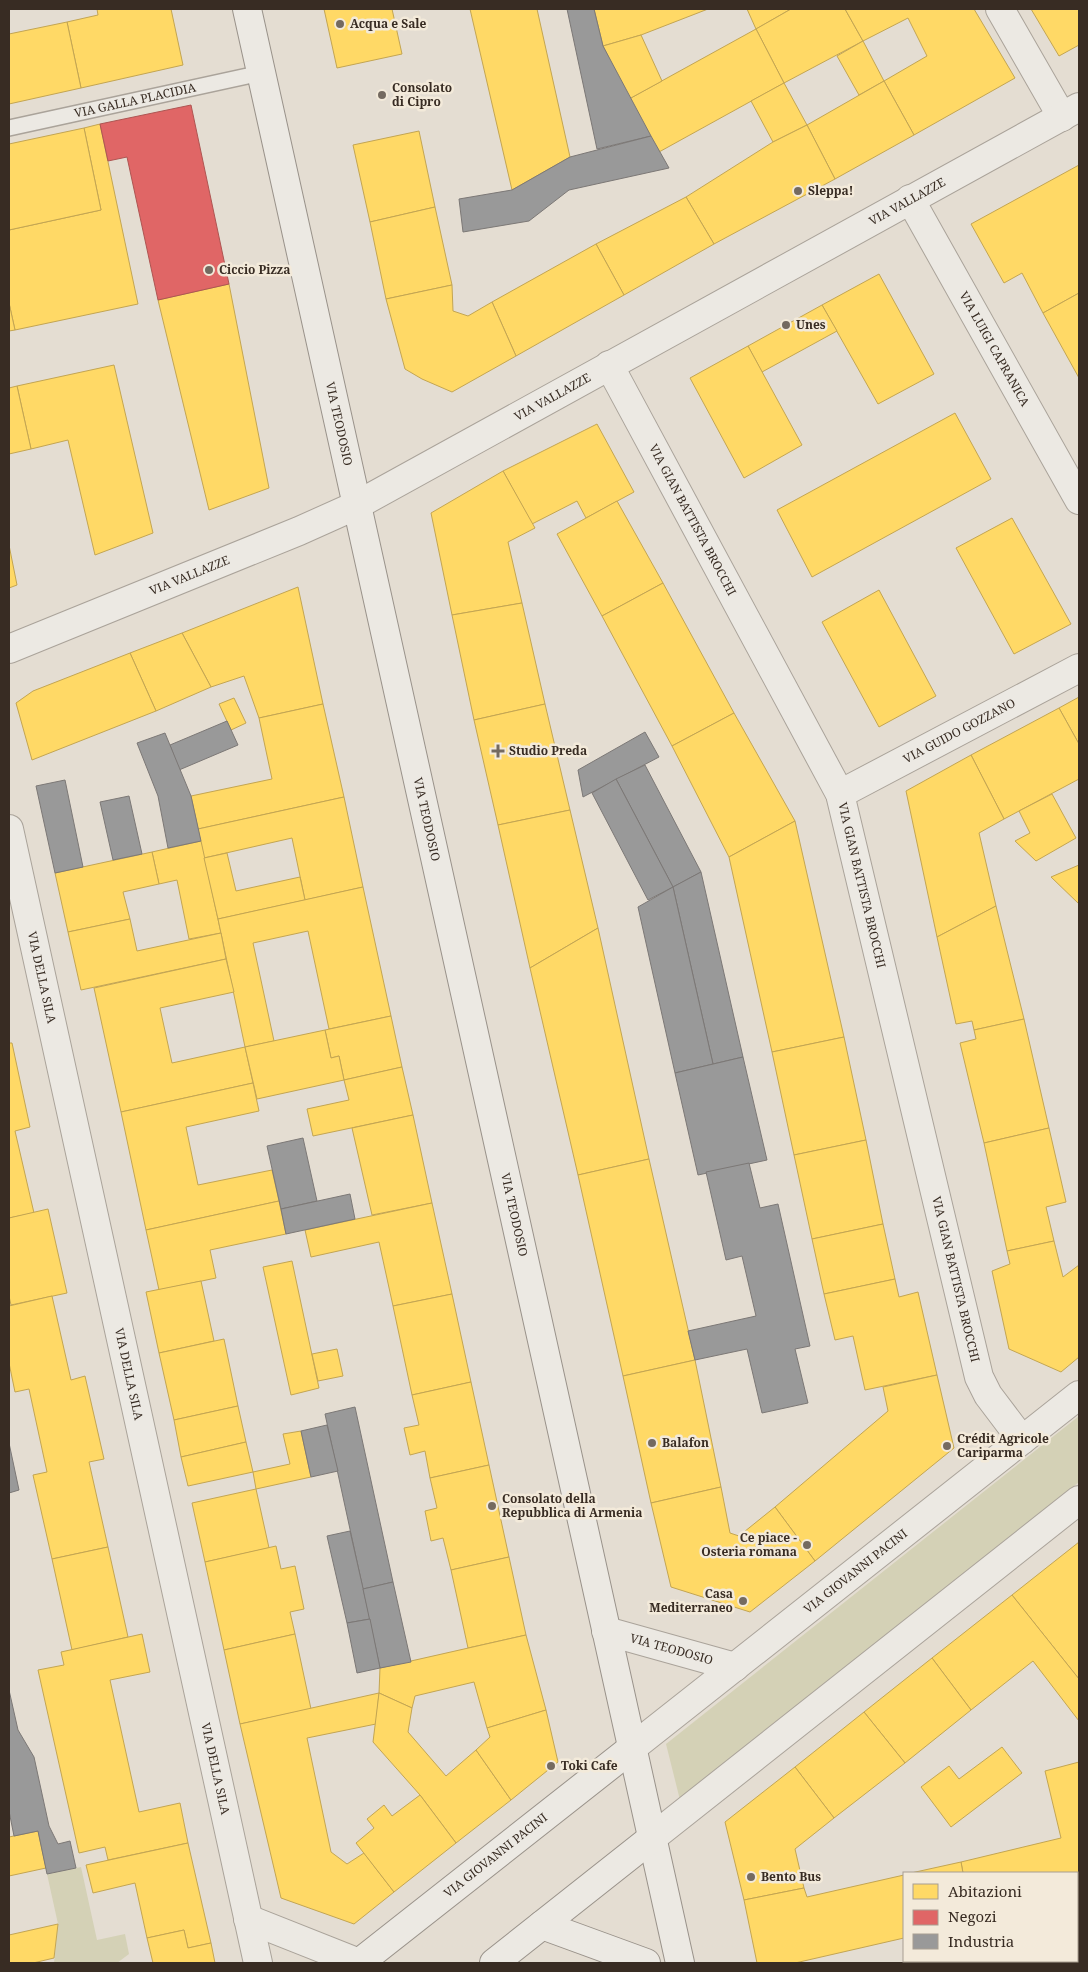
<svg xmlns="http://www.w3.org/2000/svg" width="1088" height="1972" viewBox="0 0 1088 1972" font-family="'Noto Serif',serif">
<rect width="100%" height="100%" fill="#e4ddd2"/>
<g fill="#d4d1b6">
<path d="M 1079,1416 L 1079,1482 L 680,1800 L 666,1744 Z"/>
<path d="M 81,1867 L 97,1940 L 125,1934 L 129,1954 L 117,1963 L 54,1963 L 58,1924 L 47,1874 Z"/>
</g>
<g fill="#ffd966" stroke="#c3a552">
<path d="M 97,9 L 171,9 L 183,65 L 81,88 L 67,22 L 98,15 Z"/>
<path d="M 324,9 L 392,9 L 402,54 L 337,68 Z"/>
<path d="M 470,9 L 537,9 L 570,157 L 512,190 Z"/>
<path d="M 594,9 L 708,9 L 641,35 L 603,46 Z"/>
<path d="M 747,9 L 791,9 L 756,29 Z"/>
<path d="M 791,9 L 845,9 L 863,41 L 784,83 L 756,29 Z"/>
<path d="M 845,9 L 974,9 L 1015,78 L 914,135 L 884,81 L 927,56 L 908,18 L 863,41 Z"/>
<path d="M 1031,9 L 1079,9 L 1079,45 L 1059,56 Z"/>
<path d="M 67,22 L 81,88 L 9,104 L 9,34 Z"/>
<path d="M 756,29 L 784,83 L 659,152 L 629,99 Z"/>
<path d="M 641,35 L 662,81 L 629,99 L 603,46 Z"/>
<path d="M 863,41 L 884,81 L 859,95 L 837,56 Z"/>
<path d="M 884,81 L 914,135 L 835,179 L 807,125 Z"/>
<path d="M 784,83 L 807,125 L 773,142 L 751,101 Z"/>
<path d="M 100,124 L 138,304 L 15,330 L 9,303 L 9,230 L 101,210 L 84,128 Z"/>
<path d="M 807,125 L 835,179 L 714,244 L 686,197 L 773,142 Z"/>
<path d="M 84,128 L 101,210 L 9,230 L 9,144 Z"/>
<path d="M 419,131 L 435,207 L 370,222 L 353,145 Z"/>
<path d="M 1079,165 L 1079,293 L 1043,313 L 1022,273 L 1004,283 L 971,224 Z"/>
<path d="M 686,197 L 714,244 L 624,295 L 596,244 Z"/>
<path d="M 435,207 L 452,285 L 386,299 L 370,222 Z"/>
<path d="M 596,244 L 624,295 L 516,356 L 492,302 Z"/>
<path d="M 879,274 L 934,374 L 878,404 L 822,305 Z"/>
<path d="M 229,284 L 269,488 L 209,510 L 158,300 Z"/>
<path d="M 452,285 L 453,311 L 468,316 L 492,302 L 516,356 L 452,392 L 422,379 L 405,369 L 386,299 Z"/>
<path d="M 1079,293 L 1079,378 L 1043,313 Z"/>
<path d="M 9,303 L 15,330 L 9,331 Z"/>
<path d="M 822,305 L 837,331 L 762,372 L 748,346 Z"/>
<path d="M 748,346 L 802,445 L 744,478 L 690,378 Z"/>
<path d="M 114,365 L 153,533 L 95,555 L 68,440 L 31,449 L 17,386 Z"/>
<path d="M 17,386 L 31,449 L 9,454 L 9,388 Z"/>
<path d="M 955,413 L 991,479 L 812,577 L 777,510 Z"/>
<path d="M 597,424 L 634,492 L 586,518 L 577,501 L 532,524 L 503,471 Z"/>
<path d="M 503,471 L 535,528 L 508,542 L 522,603 L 452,615 L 431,513 Z"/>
<path d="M 617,501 L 663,583 L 602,616 L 557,534 Z"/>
<path d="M 1012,518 L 1071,624 L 1014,654 L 956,548 Z"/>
<path d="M 9,545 L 17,585 L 9,588 Z"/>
<path d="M 663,583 L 734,713 L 672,746 L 602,616 Z"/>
<path d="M 298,587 L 323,704 L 259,718 L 244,676 L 211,687 L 182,633 Z"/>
<path d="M 879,590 L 936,696 L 879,727 L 822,622 Z"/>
<path d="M 522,603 L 545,704 L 474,720 L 452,615 Z"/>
<path d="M 182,633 L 211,687 L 156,711 L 130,653 Z"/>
<path d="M 130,653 L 156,711 L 32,760 L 16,703 L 33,691 Z"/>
<path d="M 1079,697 L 1079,744 L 1059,708 Z"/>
<path d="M 234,698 L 246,723 L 231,730 L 219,704 Z"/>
<path d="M 323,704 L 344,797 L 198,829 L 191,796 L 272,779 L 259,718 Z"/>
<path d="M 545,704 L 570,810 L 498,825 L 474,720 Z"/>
<path d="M 1059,708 L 1079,744 L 1079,779 L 1004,819 L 971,755 Z"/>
<path d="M 734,713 L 795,821 L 729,857 L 672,746 Z"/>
<path d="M 971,755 L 1004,819 L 979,833 L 996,906 L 937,937 L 906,791 Z"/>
<path d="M 1052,794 L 1076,838 L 1036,861 L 1015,841 L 1030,833 L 1019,811 Z"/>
<path d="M 344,797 L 363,887 L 305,900 L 292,838 L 204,858 L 198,829 Z"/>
<path d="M 570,810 L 598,928 L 530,968 L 498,825 Z"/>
<path d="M 795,821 L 844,1037 L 772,1052 L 729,857 Z"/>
<path d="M 201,841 L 221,933 L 189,939 L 177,880 L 159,884 L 152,852 Z"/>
<path d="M 152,852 L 159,884 L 123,892 L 130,919 L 68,932 L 55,873 Z"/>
<path d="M 227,853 L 236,891 L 300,877 L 305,900 L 218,919 L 204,858 Z"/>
<path d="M 1079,865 L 1079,904 L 1051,877 Z"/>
<path d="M 363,887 L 391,1016 L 329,1029 L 308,931 L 253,943 L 274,1041 L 245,1047 L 218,919 Z"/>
<path d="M 996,906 L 1024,1019 L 974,1030 L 972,1021 L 956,1024 L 937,937 Z"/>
<path d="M 130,919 L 137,951 L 221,933 L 226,959 L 81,990 L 68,932 Z"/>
<path d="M 598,928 L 649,1159 L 578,1175 L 530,968 Z"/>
<path d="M 226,959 L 234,992 L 160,1008 L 172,1063 L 245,1047 L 253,1083 L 121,1112 L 94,988 Z"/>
<path d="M 391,1016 L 402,1067 L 344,1080 L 339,1056 L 331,1058 L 325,1030 Z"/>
<path d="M 1024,1019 L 1049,1128 L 984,1143 L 960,1043 L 976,1039 L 974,1030 Z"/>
<path d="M 325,1030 L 331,1058 L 339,1056 L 344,1080 L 257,1099 L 245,1047 Z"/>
<path d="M 844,1037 L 866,1140 L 794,1155 L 772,1052 Z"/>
<path d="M 9,1043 L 12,1043 L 30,1127 L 15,1131 L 34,1213 L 9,1218 Z"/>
<path d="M 402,1067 L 413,1115 L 313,1136 L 307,1109 L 349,1100 L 344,1080 Z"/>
<path d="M 253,1083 L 259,1111 L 186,1127 L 198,1185 L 272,1170 L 279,1201 L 146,1230 L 121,1112 Z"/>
<path d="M 413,1115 L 432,1203 L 372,1215 L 352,1128 Z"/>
<path d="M 1049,1128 L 1066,1202 L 1046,1207 L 1054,1241 L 1007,1251 L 984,1143 Z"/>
<path d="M 866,1140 L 883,1224 L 812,1239 L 794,1155 Z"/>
<path d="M 649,1159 L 695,1360 L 623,1376 L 578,1175 Z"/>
<path d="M 279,1201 L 286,1234 L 210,1250 L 216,1278 L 159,1290 L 146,1230 Z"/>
<path d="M 432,1203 L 452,1294 L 393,1306 L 379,1242 L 311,1257 L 305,1230 Z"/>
<path d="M 48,1209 L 67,1293 L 11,1305 L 9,1296 L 9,1218 Z"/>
<path d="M 883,1224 L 895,1279 L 824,1294 L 812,1239 Z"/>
<path d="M 1054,1241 L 1063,1277 L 1079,1265 L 1079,1357 L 1061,1372 L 1009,1349 L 992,1271 L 1010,1264 L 1007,1251 Z"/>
<path d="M 292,1261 L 319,1388 L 291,1395 L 263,1267 Z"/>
<path d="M 895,1279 L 899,1297 L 918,1292 L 937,1375 L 865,1390 L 853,1336 L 835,1340 L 824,1294 Z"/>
<path d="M 201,1281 L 214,1341 L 159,1353 L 146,1292 Z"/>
<path d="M 452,1294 L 471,1382 L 412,1395 L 393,1306 Z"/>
<path d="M 52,1296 L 71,1380 L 85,1376 L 104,1459 L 89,1462 L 108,1547 L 52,1559 L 33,1475 L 47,1472 L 29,1389 L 15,1392 L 9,1363 L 9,1306 Z"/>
<path d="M 224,1339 L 238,1406 L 174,1420 L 159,1353 Z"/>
<path d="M 337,1349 L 343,1376 L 318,1381 L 312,1354 Z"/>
<path d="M 695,1360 L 721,1487 L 651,1503 L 623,1376 Z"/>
<path d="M 937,1375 L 954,1448 L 815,1561 L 775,1507 L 888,1411 L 883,1387 Z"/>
<path d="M 471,1382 L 489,1465 L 430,1478 L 425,1451 L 410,1455 L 404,1428 L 419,1425 L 412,1395 Z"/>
<path d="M 238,1406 L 246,1442 L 181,1457 L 174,1420 Z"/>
<path d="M 301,1431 L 311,1477 L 256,1489 L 253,1472 L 290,1464 L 283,1434 Z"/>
<path d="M 246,1442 L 253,1472 L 188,1486 L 181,1457 Z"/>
<path d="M 489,1465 L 509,1557 L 451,1570 L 443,1538 L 431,1541 L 425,1511 L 437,1508 L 430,1478 Z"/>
<path d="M 721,1487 L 730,1533 L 739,1536 L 775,1507 L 815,1561 L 750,1612 L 671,1587 L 651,1503 Z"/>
<path d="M 256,1489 L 269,1548 L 205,1562 L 192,1503 Z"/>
<path d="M 1079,1542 L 1079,1679 L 1012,1595 Z"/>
<path d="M 276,1546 L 281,1569 L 295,1566 L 304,1609 L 290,1612 L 295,1634 L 224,1650 L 205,1562 Z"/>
<path d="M 108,1547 L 128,1637 L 72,1650 L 52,1559 Z"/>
<path d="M 509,1557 L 526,1635 L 468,1648 L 451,1570 Z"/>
<path d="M 1012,1595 L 1079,1679 L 1079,1721 L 1033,1661 L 971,1710 L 932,1658 Z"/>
<path d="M 142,1634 L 150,1672 L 110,1680 L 139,1812 L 180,1803 L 188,1843 L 108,1860 L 105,1847 L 79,1853 L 38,1670 L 64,1665 L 61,1652 Z"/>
<path d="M 295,1634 L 311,1709 L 240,1724 L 224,1650 Z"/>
<path d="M 526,1635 L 546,1710 L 487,1728 L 474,1682 L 415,1696 L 412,1708 L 379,1693 L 380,1668 Z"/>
<path d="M 932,1658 L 971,1710 L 905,1763 L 864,1712 Z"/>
<path d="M 379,1693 L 376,1724 L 307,1738 L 331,1852 L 347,1864 L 364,1853 L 394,1892 L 354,1924 L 281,1898 L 240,1724 Z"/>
<path d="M 379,1693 L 412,1708 L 408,1732 L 446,1776 L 476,1750 L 511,1800 L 456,1843 L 420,1795 L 373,1742 Z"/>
<path d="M 546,1710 L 558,1762 L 511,1800 L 476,1750 L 490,1737 L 487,1728 Z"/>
<path d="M 864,1712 L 905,1763 L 834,1818 L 795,1767 Z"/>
<path d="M 1002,1747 L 1022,1773 L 951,1827 L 921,1787 L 949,1766 L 959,1779 Z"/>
<path d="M 1079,1762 L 1079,1898 L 1077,1899 L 1077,1873 L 963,1873 L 961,1862 L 1061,1838 L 1045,1771 Z"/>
<path d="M 795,1767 L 834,1818 L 795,1849 L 804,1888 L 744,1900 L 725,1822 Z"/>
<path d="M 420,1795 L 456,1843 L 394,1892 L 356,1843 L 374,1828 L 367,1819 L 384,1805 L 392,1816 Z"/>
<path d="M 38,1831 L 46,1868 L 9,1876 L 9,1837 Z"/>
<path d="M 188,1843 L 211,1943 L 188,1948 L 184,1930 L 147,1938 L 135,1883 L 93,1893 L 86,1865 Z"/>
<path d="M 961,1862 L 963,1873 L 911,1873 Z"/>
<path d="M 904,1875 L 904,1938 L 795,1963 L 757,1963 L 744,1900 L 804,1888 L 807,1897 Z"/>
<path d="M 58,1924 L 54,1958 L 33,1963 L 9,1963 L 9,1935 Z"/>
<path d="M 184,1930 L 188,1948 L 211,1943 L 215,1963 L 153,1963 L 147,1938 Z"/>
</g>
<path fill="#e06666" stroke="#ae5552" d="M 191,105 L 229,284 L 158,300 L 127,157 L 108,161 L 100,124 Z"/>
<g fill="#999" stroke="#7c7876">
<path d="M 567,9 L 594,9 L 603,46 L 651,136 L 597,149 Z"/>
<path d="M 651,136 L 669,168 L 569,190 L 529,221 L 463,232 L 459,199 L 512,190 L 570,157 Z"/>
<path d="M 227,721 L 238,745 L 179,770 L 170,745 Z"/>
<path d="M 645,732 L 659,757 L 583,797 L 578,770 Z"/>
<path d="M 165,733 L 191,796 L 201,841 L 168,848 L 158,796 L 137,743 Z"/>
<path d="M 645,765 L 701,872 L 673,887 L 616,779 Z"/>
<path d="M 616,779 L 673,887 L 648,900 L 592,793 Z"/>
<path d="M 65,780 L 83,867 L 55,873 L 36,786 Z"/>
<path d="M 129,796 L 142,854 L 113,860 L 100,802 Z"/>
<path d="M 701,872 L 743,1057 L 713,1064 L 673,887 Z"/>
<path d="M 673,887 L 713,1064 L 675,1073 L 638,907 Z"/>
<path d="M 743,1057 L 767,1160 L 698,1175 L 675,1073 Z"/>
<path d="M 303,1138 L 317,1201 L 281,1209 L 267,1146 Z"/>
<path d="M 749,1163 L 760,1208 L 778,1204 L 810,1346 L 795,1349 L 808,1403 L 762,1413 L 747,1349 L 695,1360 L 688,1331 L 756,1316 L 742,1256 L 726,1260 L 706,1172 Z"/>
<path d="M 350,1194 L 355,1219 L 286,1234 L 281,1209 Z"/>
<path d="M 355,1407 L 393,1582 L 363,1589 L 325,1414 Z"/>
<path d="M 327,1425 L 338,1471 L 311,1477 L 301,1431 Z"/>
<path d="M 9,1443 L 19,1490 L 9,1493 Z"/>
<path d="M 350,1531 L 370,1619 L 347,1623 L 327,1536 Z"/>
<path d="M 393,1582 L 411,1662 L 380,1668 L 363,1589 Z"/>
<path d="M 370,1619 L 380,1668 L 357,1673 L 347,1623 Z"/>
<path d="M 9,1690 L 18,1730 L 34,1757 L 49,1826 L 58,1844 L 70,1841 L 76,1868 L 47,1874 L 38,1831 L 14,1836 L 9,1811 Z"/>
</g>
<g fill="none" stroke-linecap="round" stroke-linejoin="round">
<defs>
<g id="lane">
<path id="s1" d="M 9,128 L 261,73"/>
</g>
<g id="street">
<path d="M 1000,9 L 1062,117"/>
<path id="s2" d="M 910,199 L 1079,500"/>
<path id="s3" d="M 609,365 L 840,794 L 979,1377 L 988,1395 L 1022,1440"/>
<path id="s4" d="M 9,649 L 299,531 L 357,505 L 1079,107"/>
<path id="s5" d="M 840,794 L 1079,668"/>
<path id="s6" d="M 9,829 L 258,1963"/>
<path id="s7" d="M 606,1631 L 735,1667"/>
<path id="s8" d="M 632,1748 L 1079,1395"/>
<path d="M 652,1838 L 1079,1500"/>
<path d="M 248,1919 L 359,1963"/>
<path d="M 1077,1937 L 1079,1936"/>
<path d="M 959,1963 L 970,1961"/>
</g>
<g id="secondary">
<path id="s9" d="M 247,9 L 680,1963"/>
<path d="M 542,1925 L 646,1963"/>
<path id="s10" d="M 359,1963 L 632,1748"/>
<path d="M 494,1963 L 652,1838"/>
</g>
</defs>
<use href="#lane" stroke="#aaa39a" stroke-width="18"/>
<use href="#street" stroke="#aaa39a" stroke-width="30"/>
<use href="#secondary" stroke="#99928a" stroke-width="30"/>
<use href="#lane" stroke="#ece9e3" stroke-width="15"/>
<use href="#street" stroke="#ece9e3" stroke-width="28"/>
<use href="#secondary" stroke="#ece9e3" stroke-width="28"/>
</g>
<g fill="#746a60" stroke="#f3eada" stroke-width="2">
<circle cx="340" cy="24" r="5"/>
<circle cx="382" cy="95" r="5"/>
<circle cx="798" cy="191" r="5"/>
<circle cx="209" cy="270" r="5"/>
<circle cx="786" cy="325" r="5"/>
<path d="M495.5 743.5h5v5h5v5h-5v5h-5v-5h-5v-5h5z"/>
<circle cx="652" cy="1443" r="5"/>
<circle cx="947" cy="1446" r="5"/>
<circle cx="492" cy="1506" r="5"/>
<circle cx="807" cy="1545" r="5"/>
<circle cx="743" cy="1601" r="5"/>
<circle cx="551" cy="1766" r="5"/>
<circle cx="751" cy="1877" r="5"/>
</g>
<g text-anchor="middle" stroke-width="5" stroke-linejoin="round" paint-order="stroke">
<g font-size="12" font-weight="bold" fill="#382c23" stroke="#f3eada" text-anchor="start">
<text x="350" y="28">Acqua e Sale</text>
<text x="392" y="92">Consolato<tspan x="392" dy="14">di Cipro</tspan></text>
<text x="808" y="195">Sleppa!</text>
<text x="219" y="274">Ciccio Pizza</text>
<text x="796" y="329">Unes</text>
<text x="509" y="755">Studio Preda</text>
<text x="957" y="1443">Crédit Agricole<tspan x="957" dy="14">Cariparma</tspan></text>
<text x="662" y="1447">Balafon</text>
<text x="502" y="1503">Consolato della<tspan x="502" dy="14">Repubblica di Armenia</tspan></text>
<text x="797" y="1542" text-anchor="end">Ce piace -<tspan x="797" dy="14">Osteria romana</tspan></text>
<text x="733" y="1598" text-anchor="end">Casa<tspan x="733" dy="14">Mediterraneo</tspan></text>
<text x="561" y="1770">Toki Cafe</text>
<text x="761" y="1881">Bento Bus</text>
</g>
<g font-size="12" fill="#382c23" stroke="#f3eada">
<text dy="4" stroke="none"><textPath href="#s1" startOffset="129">VIA GALLA PLACIDIA</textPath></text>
<text dy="4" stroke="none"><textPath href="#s4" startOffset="1005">VIA VALLAZZE</textPath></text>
<text dy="4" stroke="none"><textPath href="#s2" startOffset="172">VIA LUIGI CAPRANICA</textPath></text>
<text dy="4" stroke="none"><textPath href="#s4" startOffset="600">VIA VALLAZZE</textPath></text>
<text dy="4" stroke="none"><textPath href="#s9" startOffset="425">VIA TEODOSIO</textPath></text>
<text dy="4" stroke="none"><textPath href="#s3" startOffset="176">VIA GIAN BATTISTA BROCCHI</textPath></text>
<text dy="4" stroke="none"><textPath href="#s4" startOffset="195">VIA VALLAZZE</textPath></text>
<text dy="4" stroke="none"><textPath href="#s5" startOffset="135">VIA GUIDO GOZZANO</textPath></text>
<text dy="4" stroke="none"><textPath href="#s9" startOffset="830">VIA TEODOSIO</textPath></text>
<text dy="4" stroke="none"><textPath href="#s3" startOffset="581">VIA GIAN BATTISTA BROCCHI</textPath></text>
<text dy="4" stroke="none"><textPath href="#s6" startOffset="152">VIA DELLA SILA</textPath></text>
<text dy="4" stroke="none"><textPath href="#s9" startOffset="1235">VIA TEODOSIO</textPath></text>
<text dy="4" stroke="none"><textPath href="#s3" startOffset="986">VIA GIAN BATTISTA BROCCHI</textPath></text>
<text dy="4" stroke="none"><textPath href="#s6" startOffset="558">VIA DELLA SILA</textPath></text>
<text dy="4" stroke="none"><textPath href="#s8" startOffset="285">VIA GIOVANNI PACINI</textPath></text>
<text dy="4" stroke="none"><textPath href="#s7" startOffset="68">VIA TEODOSIO</textPath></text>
<text dy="4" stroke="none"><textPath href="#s6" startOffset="962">VIA DELLA SILA</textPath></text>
<text dy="4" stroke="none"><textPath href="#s10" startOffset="174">VIA GIOVANNI PACINI</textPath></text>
</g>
</g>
<rect width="1088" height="1972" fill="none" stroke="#382c23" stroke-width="20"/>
<rect x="903" y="1872" width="175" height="90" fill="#f3eada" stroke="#a89e91"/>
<rect x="913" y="1884" width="25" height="15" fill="#ffd966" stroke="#a89e91"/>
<text x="948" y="1897" font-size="15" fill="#382c23">Abitazioni</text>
<rect x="913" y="1910" width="25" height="15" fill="#e06666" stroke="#a89e91"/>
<text x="948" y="1922" font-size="15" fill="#382c23">Negozi</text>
<rect x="913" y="1934" width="25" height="15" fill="#999999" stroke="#a89e91"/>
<text x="948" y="1947" font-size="15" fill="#382c23">Industria</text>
</svg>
